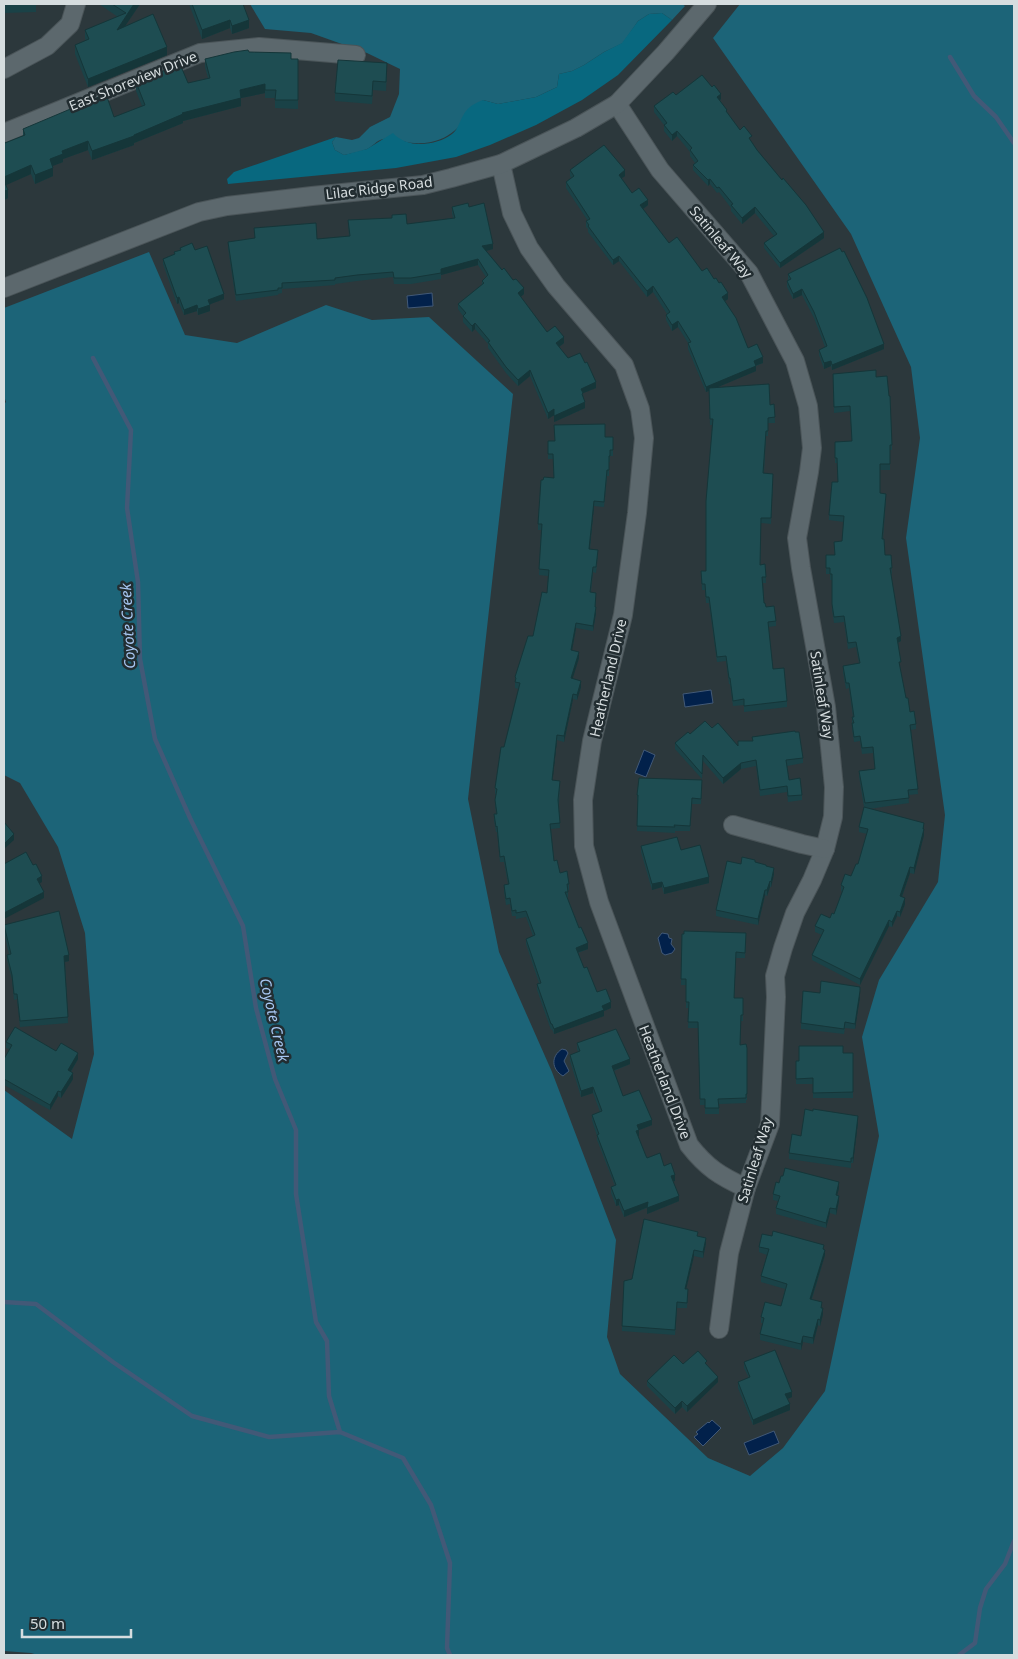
<svg xmlns="http://www.w3.org/2000/svg" width="1018" height="1659" viewBox="0 0 1018 1659" font-family="'Noto Sans',sans-serif">
<rect width="100%" height="100%" fill="#2c383c"/>
<g fill="#1c6478">
<path d="M 250,4 L 682,4 L 685,6 L 672,20 L 662,13 L 649,14 L 638,21 L 623,43 L 604,52 L 584,65 L 572,71 L 559,74 L 557,87 L 536,97 L 498,104 L 483,100 C 460,124 451,145 414,143 C 402,143 397,136 383,139 C 377,140 372,147 367,149 C 360,152 351,153 344,155 L 335,150 L 332,142 L 336,137 L 352,140 L 359,138 L 370,127 L 390,117 L 399,94 L 400,69 L 367,53 L 311,33 L 265,29 Z"/>
<path d="M 740,4 L 1014,4 L 1014,1655 L 38,1655 L 31,1653 L 4,1651 L 4,1090 L 72,1139 L 94,1054 L 85,933 L 58,847 L 20,783 L 4,775 L 4,404 L 6,402 L 4,396 L 4,308 L 149,252 L 185,335 L 237,343 L 326,305 L 372,320 L 429,317 L 513,394 L 468,799 L 499,952 L 552,1072 L 616,1240 L 607,1337 L 620,1374 L 708,1458 L 750,1476 L 783,1448 L 825,1391 L 879,1136 L 862,1037 L 879,980 L 938,882 L 945,815 L 906,538 L 920,438 L 911,367 L 851,234 L 713,38 Z"/>
</g>
<path fill="#08687f" d="M 662,13 L 672,20 L 618,75 L 582,100 L 536,125 L 490,145 L 456,157 L 396,168 L 228,184 L 227,179 L 234,172 L 336,137 L 332,142 L 335,150 L 344,155 L 367,149 L 393,133 C 407,149 436,146 452,134 C 458,130 460,120 464,114 C 468,107 475,103 483,100 L 498,104 L 536,97 L 557,87 L 559,74 L 572,71 L 584,65 L 604,52 L 622,43 L 638,21 L 649,14 Z"/>
<g fill="#02214b" stroke="#425977">
<path d="M 432,293 L 433,306 L 408,308 L 407,296 Z"/>
<path d="M 711,690 L 713,703 L 685,707 L 683,694 Z"/>
<path d="M 644,750 L 655,755 L 646,777 L 635,773 Z"/>
<path d="M 662,933 L 668,934 L 669,938 L 672,939 L 671,944 L 675,949 L 672,953 L 665,955 L 662,953 L 658,938 Z"/>
<path d="M 562,1049 L 566,1050 L 568,1053 L 564,1061 L 569,1071 L 563,1076 C 551,1069 551,1056 562,1049 Z"/>
<path d="M 712,1420 L 721,1428 L 703,1446 L 694,1437 L 698,1434 L 696,1432 L 708,1422 L 709,1423 Z"/>
<path d="M 774,1431 L 779,1443 L 749,1455 L 744,1443 Z"/>
</g>
<g fill="none" stroke-linecap="round" stroke-linejoin="round">
<g stroke="#425977" stroke-width="4.5">
<path d="M 950,57 L 974,96 L 996,117 L 1014,143"/>
<path d="M 93,358 L 131,430 L 127,508 L 138,582 L 140,659 L 155,739 L 190,818 L 243,926 L 256,1008 L 275,1079 L 296,1130 L 296,1194 L 316,1322 L 327,1341 L 329,1396 L 340,1432"/>
<path d="M 4,1302 L 36,1304 L 113,1362 L 192,1416 L 269,1437 L 340,1432 L 403,1458 L 431,1505 L 450,1563 L 447,1648 L 450,1655"/>
<path d="M 959,1655 L 975,1643 L 980,1608 L 986,1589 L 1005,1564 L 1014,1541"/>
</g>
<defs>
<g id="minor">
<path d="M 4,69 L 47,46 L 70,24 L 76,4"/>
<path d="M 617,104 L 660,170 L 749,273 L 795,361 L 808,406 L 812,448 L 809,472 L 797,538 L 801,568 L 826,707 L 834,787 L 833,817 L 825,849 L 812,880 L 795,913 L 783,948 L 775,976 L 776,997 L 770,1124 L 746,1188 L 729,1253 L 719,1329"/>
<path d="M 4,133 L 200,53 L 259,47 L 356,55"/>
<path d="M 501,164 L 512,213 L 529,248 L 556,286 L 624,365 L 640,409 L 644,438 L 637,513 L 623,615 L 592,741 L 583,800 L 584,846 L 599,902 L 689,1145 C 707,1168 720,1176 746,1188"/>
<path d="M 4,288 L 199,212 L 227,206 L 312,196 L 423,185 L 451,178 L 501,164 L 576,128 L 617,104 L 666,52 L 707,4"/>
<path d="M 733,825 L 802,844 L 825,849"/>
</g>
</defs>
<use href="#minor" stroke="#4a5458" stroke-width="20"/>
<use href="#minor" stroke="#5c686d" stroke-width="18"/>
</g>
<g fill="#1a4247">
<path d="M 4,4 L 36,4 L 36,12 L 4,13 Z"/>
<path d="M 99,4 L 140,4 L 125,26 L 167,55 L 88,87 L 75,54 L 75,45 L 86,41 L 85,38 L 85,30 L 118,17 Z"/>
<path d="M 189,4 L 243,4 L 249,28 L 232,34 L 230,28 L 202,39 Z"/>
<path d="M 249,52 L 291,59 L 298,59 L 298,109 L 275,108 L 275,98 L 265,98 L 265,93 L 241,98 L 241,106 L 183,121 L 183,123 L 134,143 L 134,145 L 92,160 L 88,150 L 63,159 L 63,162 L 52,166 L 53,176 L 35,184 L 31,174 L 5,185 L 8,198 L 4,200 L 5,143 L 23,136 L 23,129 L 114,117 L 142,106 L 136,91 L 136,82 L 188,83 L 208,78 L 205,67 L 205,59 Z"/>
<path d="M 387,72 L 386,91 L 373,90 L 372,104 L 335,101 L 335,93 Z"/>
<path d="M 676,95 L 721,99 L 720,101 L 727,113 L 740,130 L 752,142 L 757,150 L 824,238 L 780,268 L 764,248 L 764,243 L 774,236 L 755,213 L 742,224 L 731,211 L 731,208 L 719,192 L 717,193 L 710,184 L 708,186 L 693,170 L 693,165 L 695,163 L 690,156 L 690,152 L 677,136 L 672,141 L 664,131 L 664,125 L 654,112 L 654,106 Z"/>
<path d="M 570,170 L 625,176 L 622,178 L 632,193 L 648,205 L 643,209 L 669,243 L 702,271 L 728,299 L 725,301 L 748,348 L 763,363 L 756,366 L 756,371 L 718,387 L 770,405 L 774,404 L 775,423 L 768,423 L 768,436 L 766,436 L 764,473 L 773,479 L 771,524 L 761,523 L 760,565 L 765,564 L 766,583 L 763,583 L 764,603 L 766,607 L 776,621 L 776,626 L 768,627 L 773,669 L 787,701 L 787,707 L 744,712 L 744,705 L 733,706 L 730,684 L 729,684 L 726,661 L 717,662 L 709,603 L 706,603 L 705,590 L 702,590 L 701,571 L 706,571 L 712,425 L 710,425 L 709,391 L 706,392 L 688,349 L 688,343 L 678,327 L 672,331 L 666,320 L 666,315 L 667,314 L 653,292 L 647,297 L 619,261 L 613,265 L 588,232 L 588,229 L 586,227 L 586,221 L 588,221 L 566,188 L 566,182 L 571,178 L 570,176 Z"/>
<path d="M 452,207 L 469,207 L 493,249 L 486,251 L 524,294 L 520,297 L 547,332 L 564,343 L 559,347 L 568,358 L 596,388 L 583,393 L 585,408 L 554,422 L 554,415 L 548,419 L 530,376 L 518,386 L 506,373 L 488,348 L 488,344 L 475,329 L 472,332 L 463,322 L 463,316 L 458,309 L 458,304 L 482,285 L 482,281 L 486,277 L 478,265 L 441,275 L 441,279 L 411,284 L 394,284 L 393,277 L 357,281 L 335,284 L 335,285 L 282,289 L 282,293 L 278,294 L 278,295 L 236,301 L 228,248 L 228,242 L 255,238 L 254,228 L 317,239 L 349,236 L 348,220 L 407,224 L 453,218 L 452,213 Z"/>
<path d="M 180,248 L 195,250 L 224,299 L 210,304 L 210,311 L 198,315 L 197,311 L 184,315 L 179,303 L 177,304 L 163,264 L 163,259 L 174,254 L 174,252 L 180,250 Z"/>
<path d="M 788,274 L 884,349 L 832,370 L 831,366 L 824,369 L 819,355 L 819,350 L 825,347 L 814,318 L 802,295 L 793,299 L 787,287 L 787,281 L 788,280 Z"/>
<path d="M 833,374 L 876,377 L 892,445 L 892,450 L 890,450 L 890,470 L 880,470 L 880,493 L 886,499 L 883,539 L 885,555 L 891,555 L 892,574 L 891,574 L 901,641 L 898,643 L 900,667 L 906,698 L 910,712 L 916,724 L 916,729 L 911,730 L 918,794 L 908,795 L 909,803 L 869,809 L 924,828 L 924,835 L 914,874 L 910,873 L 902,897 L 905,904 L 900,917 L 897,916 L 892,927 L 889,926 L 860,985 L 812,960 L 812,955 L 822,935 L 815,932 L 815,926 L 830,918 L 834,914 L 842,892 L 841,891 L 841,885 L 851,876 L 858,864 L 867,834 L 859,832 L 859,827 L 864,807 L 859,776 L 859,771 L 875,769 L 873,753 L 862,754 L 860,741 L 854,742 L 852,729 L 852,717 L 853,717 L 849,688 L 846,689 L 843,672 L 843,666 L 859,663 L 856,647 L 848,649 L 844,622 L 834,623 L 832,610 L 832,580 L 830,580 L 830,574 L 826,574 L 826,555 L 834,555 L 842,541 L 844,522 L 829,520 L 829,515 L 838,482 L 837,463 L 835,463 L 835,442 L 852,441 L 850,411 L 834,413 Z"/>
<path d="M 605,437 L 613,437 L 613,456 L 610,456 L 610,462 L 609,462 L 609,476 L 607,476 L 604,507 L 594,506 L 590,549 L 598,555 L 596,573 L 593,572 L 591,592 L 596,599 L 595,607 L 596,613 L 593,631 L 576,628 L 572,650 L 579,658 L 572,679 L 581,687 L 577,700 L 573,699 L 564,742 L 557,740 L 552,780 L 560,787 L 559,804 L 560,828 L 551,829 L 554,861 L 560,873 L 569,884 L 569,890 L 568,890 L 568,897 L 567,897 L 588,949 L 578,953 L 584,968 L 597,992 L 611,1008 L 604,1011 L 604,1016 L 554,1034 L 552,1029 L 551,1030 L 537,990 L 537,984 L 539,983 L 526,944 L 526,939 L 533,936 L 526,917 L 516,919 L 516,916 L 512,916 L 510,904 L 506,905 L 504,891 L 504,885 L 508,884 L 504,862 L 500,862 L 497,832 L 496,832 L 494,820 L 494,814 L 496,814 L 495,805 L 496,794 L 495,794 L 495,788 L 519,689 L 515,688 L 515,677 L 533,636 L 547,593 L 548,576 L 539,575 L 541,530 L 538,530 L 538,524 L 543,480 L 554,478 L 553,459 L 548,459 L 548,441 Z"/>
<path d="M 712,728 L 738,745 L 738,741 L 752,741 L 752,737 L 803,758 L 803,763 L 787,766 L 789,780 L 802,795 L 802,800 L 788,802 L 787,792 L 760,796 L 756,766 L 741,769 L 723,784 L 703,761 L 702,779 L 675,749 L 675,743 L 690,734 Z"/>
<path d="M 702,780 L 701,804 L 692,804 L 690,831 L 675,831 L 675,833 L 637,831 L 638,800 L 637,800 L 637,795 Z"/>
<path d="M 641,846 L 681,850 L 709,883 L 664,894 L 662,887 L 652,890 L 641,852 Z"/>
<path d="M 755,862 L 766,866 L 774,874 L 771,887 L 770,887 L 767,896 L 765,895 L 758,925 L 716,916 L 716,910 L 741,864 Z"/>
<path d="M 4,925 L 69,961 L 65,962 L 68,1023 L 20,1027 L 17,999 L 14,1000 L 12,980 L 7,960 L 7,955 L 9,954 L 4,931 Z"/>
<path d="M 746,933 L 745,958 L 736,958 L 734,998 L 743,998 L 743,1021 L 741,1021 L 740,1045 L 747,1048 L 747,1100 L 746,1100 L 746,1103 L 719,1104 L 719,1114 L 705,1114 L 705,1105 L 700,1105 L 698,1028 L 688,1028 L 689,1008 L 686,1008 L 686,985 L 681,985 L 682,934 Z"/>
<path d="M 820,993 L 860,997 L 855,1029 L 845,1028 L 844,1034 L 801,1029 L 801,1023 Z"/>
<path d="M 6,1042 L 56,1051 L 78,1059 L 71,1072 L 73,1079 L 61,1098 L 58,1096 L 50,1110 L 4,1085 L 4,1059 L 9,1049 L 6,1048 Z"/>
<path d="M 577,1043 L 630,1064 L 614,1071 L 623,1096 L 652,1125 L 639,1130 L 639,1136 L 638,1136 L 646,1156 L 664,1166 L 675,1181 L 673,1181 L 679,1201 L 647,1214 L 647,1208 L 624,1217 L 619,1205 L 616,1206 L 611,1193 L 611,1187 L 615,1186 L 597,1140 L 597,1136 L 592,1120 L 592,1115 L 600,1112 L 593,1093 L 581,1097 L 570,1061 L 570,1055 L 578,1052 L 577,1049 Z"/>
<path d="M 843,1053 L 853,1053 L 853,1098 L 813,1098 L 813,1084 L 796,1084 L 796,1061 Z"/>
<path d="M 858,1122 L 853,1163 L 851,1163 L 851,1168 L 789,1159 L 789,1153 L 801,1136 Z"/>
<path d="M 779,1183 L 839,1188 L 837,1195 L 839,1201 L 836,1215 L 830,1213 L 826,1228 L 776,1214 L 776,1208 L 778,1201 L 773,1200 L 773,1194 Z"/>
<path d="M 698,1236 L 706,1243 L 703,1258 L 694,1256 L 686,1289 L 688,1294 L 687,1308 L 677,1308 L 675,1335 L 622,1331 L 622,1326 L 632,1279 Z"/>
<path d="M 759,1247 L 824,1250 L 825,1255 L 812,1299 L 822,1308 L 823,1314 L 820,1326 L 818,1325 L 813,1344 L 803,1342 L 801,1350 L 760,1340 L 760,1334 L 763,1323 L 761,1323 L 761,1317 L 781,1306 L 785,1289 L 761,1282 L 761,1276 L 767,1255 L 759,1252 Z"/>
<path d="M 744,1362 L 792,1397 L 787,1399 L 790,1410 L 753,1425 L 738,1388 L 738,1382 L 749,1378 L 744,1368 Z"/>
<path d="M 683,1364 L 707,1365 L 718,1382 L 687,1412 L 682,1407 L 675,1414 L 647,1386 L 647,1381 Z"/>
</g>
<g fill="#153639">
<path d="M 134,4 L 140,4 L 117,38 L 117,30 Z"/>
<path d="M 230,20 L 230,28 L 202,39 L 202,30 Z"/>
<path d="M 249,20 L 249,28 L 232,34 L 232,26 Z"/>
<path d="M 167,47 L 167,55 L 88,87 L 88,79 Z"/>
<path d="M 265,84 L 265,93 L 241,98 L 241,106 L 183,121 L 183,123 L 134,143 L 134,145 L 92,160 L 92,151 L 134,135 L 182,113 L 240,90 Z"/>
<path d="M 721,94 L 721,99 L 717,103 L 717,97 Z"/>
<path d="M 677,131 L 677,136 L 672,141 L 672,135 Z"/>
<path d="M 88,141 L 88,150 L 63,159 L 63,162 L 50,167 L 50,159 L 62,151 Z"/>
<path d="M 31,165 L 31,174 L 4,186 L 4,177 Z"/>
<path d="M 53,168 L 53,176 L 35,184 L 35,175 Z"/>
<path d="M 625,170 L 625,176 L 619,180 L 619,175 Z"/>
<path d="M 710,179 L 710,184 L 708,186 L 708,180 Z"/>
<path d="M 8,190 L 8,198 L 4,200 L 4,191 Z"/>
<path d="M 648,200 L 648,205 L 640,211 L 640,205 Z"/>
<path d="M 755,207 L 755,213 L 742,224 L 742,218 Z"/>
<path d="M 824,232 L 824,238 L 780,268 L 780,263 Z"/>
<path d="M 493,244 L 493,249 L 482,252 L 482,246 Z"/>
<path d="M 619,256 L 619,261 L 613,265 L 613,260 Z"/>
<path d="M 478,259 L 478,265 L 441,275 L 441,269 Z"/>
<path d="M 653,286 L 653,292 L 647,297 L 647,291 Z"/>
<path d="M 524,288 L 524,294 L 518,299 L 518,293 Z"/>
<path d="M 802,289 L 802,295 L 793,299 L 793,294 Z"/>
<path d="M 728,293 L 728,299 L 722,303 L 722,297 Z"/>
<path d="M 224,294 L 224,299 L 208,305 L 208,300 Z"/>
<path d="M 179,297 L 179,303 L 177,304 L 177,298 Z"/>
<path d="M 197,305 L 197,311 L 184,315 L 184,310 Z"/>
<path d="M 210,305 L 210,311 L 198,315 L 198,309 Z"/>
<path d="M 678,321 L 678,327 L 672,331 L 672,325 Z"/>
<path d="M 475,323 L 475,329 L 472,332 L 472,326 Z"/>
<path d="M 564,337 L 564,343 L 556,349 L 556,343 Z"/>
<path d="M 884,344 L 884,349 L 832,370 L 832,365 Z"/>
<path d="M 763,357 L 763,363 L 754,366 L 754,361 Z"/>
<path d="M 831,361 L 831,366 L 824,369 L 824,363 Z"/>
<path d="M 756,366 L 756,371 L 706,392 L 706,387 Z"/>
<path d="M 530,370 L 530,376 L 518,386 L 518,380 Z"/>
<path d="M 596,382 L 596,388 L 581,394 L 581,389 Z"/>
<path d="M 585,402 L 585,408 L 554,422 L 554,416 Z"/>
<path d="M 554,409 L 554,415 L 548,419 L 548,413 Z"/>
<path d="M 594,501 L 594,506 L 589,554 L 589,549 Z"/>
<path d="M 596,607 L 596,613 L 593,631 L 593,626 Z"/>
<path d="M 576,623 L 576,628 L 571,656 L 571,650 Z"/>
<path d="M 901,636 L 901,641 L 897,643 L 897,638 Z"/>
<path d="M 579,652 L 579,658 L 571,684 L 571,678 Z"/>
<path d="M 581,681 L 581,687 L 577,700 L 577,695 Z"/>
<path d="M 573,694 L 573,699 L 564,742 L 564,736 Z"/>
<path d="M 557,735 L 557,740 L 552,786 L 552,780 Z"/>
<path d="M 741,763 L 741,769 L 723,784 L 723,778 Z"/>
<path d="M 924,823 L 924,835 L 914,874 L 914,868 Z"/>
<path d="M 14,834 L 14,840 L 4,849 L 4,844 Z"/>
<path d="M 910,867 L 910,873 L 900,902 L 900,896 Z"/>
<path d="M 774,868 L 774,874 L 771,887 L 771,882 Z"/>
<path d="M 42,876 L 42,882 L 37,885 L 37,879 Z"/>
<path d="M 709,877 L 709,883 L 664,894 L 664,888 Z"/>
<path d="M 770,881 L 770,887 L 767,896 L 767,890 Z"/>
<path d="M 662,882 L 662,887 L 652,890 L 652,884 Z"/>
<path d="M 765,890 L 765,895 L 758,925 L 758,919 Z"/>
<path d="M 44,892 L 44,898 L 4,919 L 4,913 Z"/>
<path d="M 905,898 L 905,904 L 900,917 L 900,912 Z"/>
<path d="M 897,911 L 897,916 L 892,927 L 892,922 Z"/>
<path d="M 889,920 L 889,926 L 860,985 L 860,979 Z"/>
<path d="M 588,943 L 588,949 L 576,953 L 576,948 Z"/>
<path d="M 69,955 L 69,961 L 64,962 L 64,956 Z"/>
<path d="M 860,991 L 860,997 L 855,1029 L 855,1024 Z"/>
<path d="M 611,1002 L 611,1008 L 604,1011 L 604,1016 L 554,1034 L 554,1029 L 602,1006 Z"/>
<path d="M 78,1053 L 78,1059 L 68,1076 L 68,1070 Z"/>
<path d="M 630,1059 L 630,1064 L 612,1071 L 612,1066 Z"/>
<path d="M 73,1073 L 73,1079 L 61,1098 L 61,1092 Z"/>
<path d="M 593,1087 L 593,1093 L 581,1097 L 581,1091 Z"/>
<path d="M 58,1091 L 58,1096 L 50,1110 L 50,1105 Z"/>
<path d="M 858,1116 L 858,1122 L 853,1163 L 853,1158 Z"/>
<path d="M 652,1120 L 652,1125 L 639,1130 L 639,1136 L 636,1137 L 637,1125 Z"/>
<path d="M 675,1175 L 675,1181 L 671,1182 L 671,1176 Z"/>
<path d="M 839,1182 L 839,1188 L 836,1200 L 836,1195 Z"/>
<path d="M 679,1196 L 679,1201 L 647,1214 L 647,1208 Z"/>
<path d="M 839,1196 L 839,1201 L 836,1215 L 836,1209 Z"/>
<path d="M 619,1199 L 619,1205 L 616,1206 L 616,1200 Z"/>
<path d="M 648,1202 L 648,1207 L 624,1217 L 624,1211 Z"/>
<path d="M 830,1208 L 830,1213 L 826,1228 L 826,1223 Z"/>
<path d="M 706,1238 L 706,1243 L 703,1258 L 703,1252 Z"/>
<path d="M 694,1250 L 694,1256 L 685,1294 L 685,1289 Z"/>
<path d="M 825,1250 L 825,1255 L 810,1304 L 810,1299 Z"/>
<path d="M 823,1308 L 823,1314 L 820,1326 L 820,1320 Z"/>
<path d="M 818,1319 L 818,1325 L 813,1344 L 813,1338 Z"/>
<path d="M 803,1336 L 803,1342 L 801,1350 L 801,1344 Z"/>
<path d="M 718,1377 L 718,1382 L 687,1412 L 687,1406 Z"/>
<path d="M 792,1392 L 792,1397 L 785,1400 L 785,1394 Z"/>
<path d="M 682,1401 L 682,1407 L 675,1414 L 675,1408 Z"/>
<path d="M 790,1404 L 790,1410 L 753,1425 L 753,1420 Z"/>
</g>
<g fill="#1e4d52" stroke="#153639">
<path d="M 112,4 L 134,4 L 117,30 L 153,14 L 167,47 L 88,79 L 75,45 L 89,39 L 85,30 L 126,13 Z"/>
<path d="M 192,4 L 243,4 L 249,20 L 232,26 L 230,20 L 202,30 Z"/>
<path d="M 248,50 L 249,52 L 291,53 L 291,59 L 298,59 L 298,100 L 275,100 L 276,90 L 265,90 L 265,84 L 240,90 L 241,98 L 182,113 L 183,114 L 134,135 L 134,136 L 92,151 L 88,141 L 62,151 L 63,154 L 50,159 L 53,168 L 35,175 L 31,165 L 4,177 L 4,140 L 5,143 L 25,135 L 23,129 L 106,94 L 114,117 L 145,105 L 136,82 L 180,64 L 188,83 L 210,78 L 205,59 L 234,52 Z"/>
<path d="M 338,60 L 387,63 L 386,82 L 373,81 L 372,96 L 335,93 Z"/>
<path d="M 702,75 L 712,87 L 714,85 L 721,94 L 717,97 L 727,110 L 726,111 L 740,130 L 744,126 L 752,136 L 749,138 L 757,150 L 782,180 L 783,178 L 806,205 L 824,232 L 780,263 L 764,243 L 777,234 L 755,207 L 742,218 L 731,205 L 733,204 L 719,187 L 717,188 L 710,179 L 708,180 L 693,165 L 698,161 L 690,150 L 692,148 L 677,131 L 672,135 L 664,125 L 667,123 L 654,106 L 673,92 L 676,95 Z"/>
<path d="M 604,145 L 625,170 L 619,175 L 632,193 L 639,188 L 648,200 L 640,205 L 669,243 L 677,237 L 702,271 L 707,268 L 714,279 L 716,278 L 719,283 L 721,282 L 728,293 L 722,297 L 736,318 L 748,348 L 757,344 L 763,357 L 754,361 L 756,366 L 706,387 L 688,343 L 691,342 L 678,321 L 672,325 L 666,315 L 670,312 L 653,286 L 647,291 L 619,256 L 613,260 L 588,226 L 589,225 L 586,221 L 590,219 L 566,182 L 574,176 L 570,170 Z"/>
<path d="M 4,181 L 8,190 L 4,191 Z"/>
<path d="M 468,203 L 469,207 L 484,203 L 493,244 L 482,246 L 502,270 L 504,268 L 513,280 L 516,279 L 524,288 L 518,293 L 547,332 L 555,326 L 564,337 L 556,343 L 568,358 L 580,353 L 585,363 L 587,362 L 596,382 L 581,389 L 583,393 L 582,394 L 585,402 L 554,416 L 554,409 L 548,413 L 530,370 L 518,380 L 506,367 L 488,342 L 490,341 L 475,323 L 472,326 L 463,316 L 466,313 L 458,304 L 484,283 L 482,281 L 488,275 L 478,259 L 441,269 L 441,273 L 411,278 L 394,278 L 393,272 L 357,275 L 335,278 L 335,280 L 282,283 L 282,288 L 278,288 L 278,290 L 236,295 L 228,242 L 255,238 L 254,228 L 316,223 L 317,239 L 350,236 L 348,220 L 392,218 L 392,215 L 406,214 L 407,224 L 455,218 L 452,207 Z"/>
<path d="M 192,243 L 195,250 L 207,246 L 224,294 L 208,300 L 210,305 L 198,309 L 197,305 L 184,310 L 179,297 L 177,298 L 163,259 L 175,254 L 174,252 L 181,250 L 180,248 Z"/>
<path d="M 840,248 L 842,252 L 844,251 L 867,298 L 884,344 L 832,365 L 831,361 L 824,363 L 819,350 L 827,346 L 814,312 L 802,289 L 793,294 L 787,281 L 791,279 L 788,274 Z"/>
<path d="M 876,370 L 876,377 L 887,376 L 889,396 L 890,396 L 892,445 L 890,445 L 890,464 L 880,464 L 880,493 L 886,494 L 882,539 L 884,539 L 885,555 L 891,555 L 892,568 L 890,568 L 901,636 L 897,638 L 901,662 L 899,662 L 906,698 L 908,698 L 910,712 L 914,711 L 916,724 L 910,725 L 918,789 L 908,790 L 909,798 L 865,803 L 859,771 L 875,769 L 873,747 L 862,748 L 860,736 L 854,737 L 852,723 L 854,723 L 852,717 L 854,717 L 849,683 L 846,683 L 843,666 L 860,663 L 856,642 L 848,643 L 844,616 L 834,617 L 832,604 L 832,574 L 830,574 L 830,568 L 826,568 L 826,555 L 835,555 L 834,542 L 842,541 L 844,516 L 829,515 L 832,482 L 838,482 L 837,458 L 835,458 L 835,442 L 852,441 L 850,406 L 834,407 L 833,374 Z"/>
<path d="M 769,384 L 770,405 L 774,404 L 775,417 L 768,418 L 768,431 L 766,431 L 763,473 L 773,474 L 771,518 L 761,518 L 760,565 L 765,564 L 766,577 L 762,577 L 764,603 L 765,603 L 766,607 L 774,606 L 776,621 L 768,622 L 773,669 L 784,668 L 787,701 L 744,706 L 744,699 L 733,701 L 730,678 L 729,678 L 726,656 L 717,657 L 709,597 L 706,597 L 705,584 L 702,584 L 701,571 L 706,571 L 706,501 L 713,419 L 710,419 L 709,388 Z"/>
<path d="M 605,424 L 605,437 L 613,437 L 613,450 L 610,450 L 610,456 L 609,456 L 609,470 L 607,470 L 604,502 L 594,501 L 589,549 L 598,550 L 596,567 L 593,567 L 590,592 L 596,593 L 595,607 L 596,607 L 593,626 L 576,623 L 571,650 L 579,652 L 571,678 L 581,681 L 577,695 L 573,694 L 564,736 L 557,735 L 552,780 L 560,781 L 558,800 L 560,823 L 550,824 L 554,861 L 557,860 L 560,873 L 567,871 L 569,884 L 567,884 L 568,892 L 565,892 L 579,928 L 581,927 L 588,943 L 576,948 L 584,968 L 587,967 L 597,992 L 606,989 L 611,1002 L 602,1006 L 604,1010 L 554,1029 L 552,1024 L 551,1024 L 537,984 L 541,983 L 526,939 L 535,935 L 526,911 L 516,913 L 516,910 L 512,911 L 510,898 L 506,899 L 504,885 L 509,884 L 504,856 L 500,857 L 497,826 L 496,827 L 494,814 L 497,814 L 495,800 L 497,789 L 495,788 L 501,747 L 504,747 L 520,683 L 515,682 L 516,678 L 515,677 L 528,636 L 533,636 L 542,592 L 547,593 L 549,570 L 539,569 L 542,524 L 538,524 L 541,480 L 543,480 L 544,477 L 554,478 L 553,454 L 548,454 L 548,441 L 555,441 L 554,425 Z"/>
<path d="M 705,721 L 712,728 L 718,723 L 738,746 L 738,741 L 753,741 L 752,737 L 795,731 L 795,732 L 799,732 L 803,758 L 786,760 L 789,780 L 800,778 L 802,795 L 788,796 L 787,786 L 760,790 L 756,760 L 741,763 L 723,778 L 703,755 L 702,774 L 675,743 L 688,732 L 690,734 Z"/>
<path d="M 639,778 L 702,780 L 701,799 L 692,798 L 690,826 L 674,825 L 675,827 L 637,826 L 638,795 L 637,795 Z"/>
<path d="M 864,807 L 924,823 L 923,829 L 924,829 L 914,868 L 910,867 L 900,896 L 905,898 L 900,912 L 897,911 L 892,922 L 889,920 L 860,979 L 812,955 L 824,930 L 815,926 L 821,914 L 830,918 L 832,913 L 834,914 L 844,887 L 841,885 L 845,874 L 851,876 L 856,864 L 858,864 L 868,829 L 859,827 Z"/>
<path d="M 4,822 L 14,834 L 4,844 Z"/>
<path d="M 677,837 L 681,850 L 700,845 L 709,877 L 664,888 L 662,882 L 652,884 L 641,846 Z"/>
<path d="M 26,852 L 33,865 L 36,864 L 42,876 L 37,879 L 44,892 L 4,913 L 4,864 Z"/>
<path d="M 742,857 L 755,860 L 755,862 L 766,865 L 766,866 L 774,868 L 771,882 L 770,881 L 767,890 L 765,890 L 758,919 L 716,910 L 727,861 L 741,864 Z"/>
<path d="M 59,911 L 69,955 L 64,956 L 68,1017 L 20,1021 L 17,994 L 14,994 L 12,975 L 7,955 L 11,954 L 4,925 Z"/>
<path d="M 684,931 L 746,933 L 745,953 L 736,952 L 734,998 L 743,998 L 743,1015 L 741,1015 L 740,1045 L 746,1044 L 747,1048 L 747,1094 L 746,1094 L 746,1098 L 718,1099 L 719,1108 L 705,1108 L 705,1099 L 700,1099 L 698,1022 L 688,1022 L 689,1002 L 686,1002 L 686,979 L 681,979 L 682,934 L 684,934 Z"/>
<path d="M 821,981 L 860,987 L 860,991 L 855,1024 L 845,1022 L 844,1029 L 801,1023 L 803,991 L 820,993 Z"/>
<path d="M 15,1027 L 56,1051 L 61,1043 L 78,1053 L 68,1070 L 73,1073 L 61,1092 L 58,1091 L 50,1105 L 4,1079 L 4,1059 L 12,1045 L 6,1042 Z"/>
<path d="M 616,1029 L 630,1059 L 612,1066 L 623,1096 L 639,1090 L 652,1120 L 637,1125 L 639,1130 L 636,1131 L 646,1156 L 647,1158 L 660,1153 L 664,1166 L 671,1163 L 675,1175 L 671,1176 L 679,1196 L 647,1208 L 648,1202 L 624,1211 L 619,1199 L 616,1200 L 611,1187 L 616,1185 L 597,1135 L 599,1134 L 592,1115 L 602,1111 L 593,1087 L 581,1091 L 570,1055 L 580,1051 L 577,1043 Z"/>
<path d="M 799,1046 L 843,1046 L 843,1053 L 853,1053 L 853,1092 L 813,1093 L 813,1078 L 796,1079 L 796,1061 L 799,1061 Z"/>
<path d="M 805,1109 L 813,1111 L 813,1109 L 858,1116 L 853,1158 L 851,1158 L 851,1162 L 789,1153 L 792,1134 L 801,1136 Z"/>
<path d="M 785,1168 L 839,1182 L 836,1195 L 839,1196 L 836,1209 L 830,1208 L 826,1223 L 776,1208 L 780,1196 L 773,1194 L 776,1182 L 779,1183 L 781,1176 L 783,1176 Z"/>
<path d="M 644,1219 L 698,1232 L 697,1236 L 706,1238 L 703,1252 L 694,1250 L 685,1289 L 688,1289 L 687,1303 L 677,1302 L 675,1330 L 622,1326 L 624,1281 L 632,1279 Z"/>
<path d="M 773,1231 L 824,1245 L 823,1249 L 825,1250 L 810,1299 L 822,1302 L 821,1308 L 823,1308 L 820,1320 L 818,1319 L 813,1338 L 803,1336 L 801,1344 L 760,1334 L 764,1318 L 761,1317 L 765,1302 L 781,1306 L 787,1284 L 761,1276 L 769,1249 L 759,1247 L 762,1234 L 772,1236 Z"/>
<path d="M 775,1350 L 792,1392 L 785,1394 L 790,1404 L 753,1420 L 738,1382 L 750,1377 L 744,1362 Z"/>
<path d="M 698,1351 L 707,1361 L 705,1363 L 718,1377 L 687,1406 L 682,1401 L 675,1408 L 647,1381 L 674,1355 L 683,1364 Z"/>
</g>
<g text-anchor="middle" stroke-width="5" stroke-linejoin="round" paint-order="stroke">
<g font-size="14" fill="#d6dddf" stroke="#222d31">
<text transform="translate(133 81) rotate(-22)" y="5">East Shoreview Drive</text>
<text transform="translate(379 188) rotate(-7)" y="5">Lilac Ridge Road</text>
<text transform="translate(721 242) rotate(50)" y="5">Satinleaf Way</text>
<text transform="translate(608 678) rotate(-77)" y="5">Heatherland Drive</text>
<text transform="translate(822 695) rotate(81)" y="5">Satinleaf Way</text>
<text transform="translate(665 1082) rotate(69)" y="5">Heatherland Drive</text>
<text transform="translate(755 1160) rotate(-73)" y="5">Satinleaf Way</text>
</g>
<g font-size="15" font-style="italic" fill="#a7c6f1" stroke="#222d31">
<text transform="translate(128 626) rotate(-93)" y="5">Coyote Creek</text>
<text transform="translate(274 1020) rotate(77)" y="5">Coyote Creek</text>
</g>
</g>
<rect width="1018" height="1659" fill="none" stroke="#d6dddf" stroke-width="10"/>
<path d="M22 1629v8h109v-8" fill="none" stroke="#d6dddf" stroke-width="2.5"/>
<text x="30" y="1629" font-size="15" fill="#d6dddf" stroke="#222d31" stroke-width="4" paint-order="stroke">50 m</text>
</svg>
